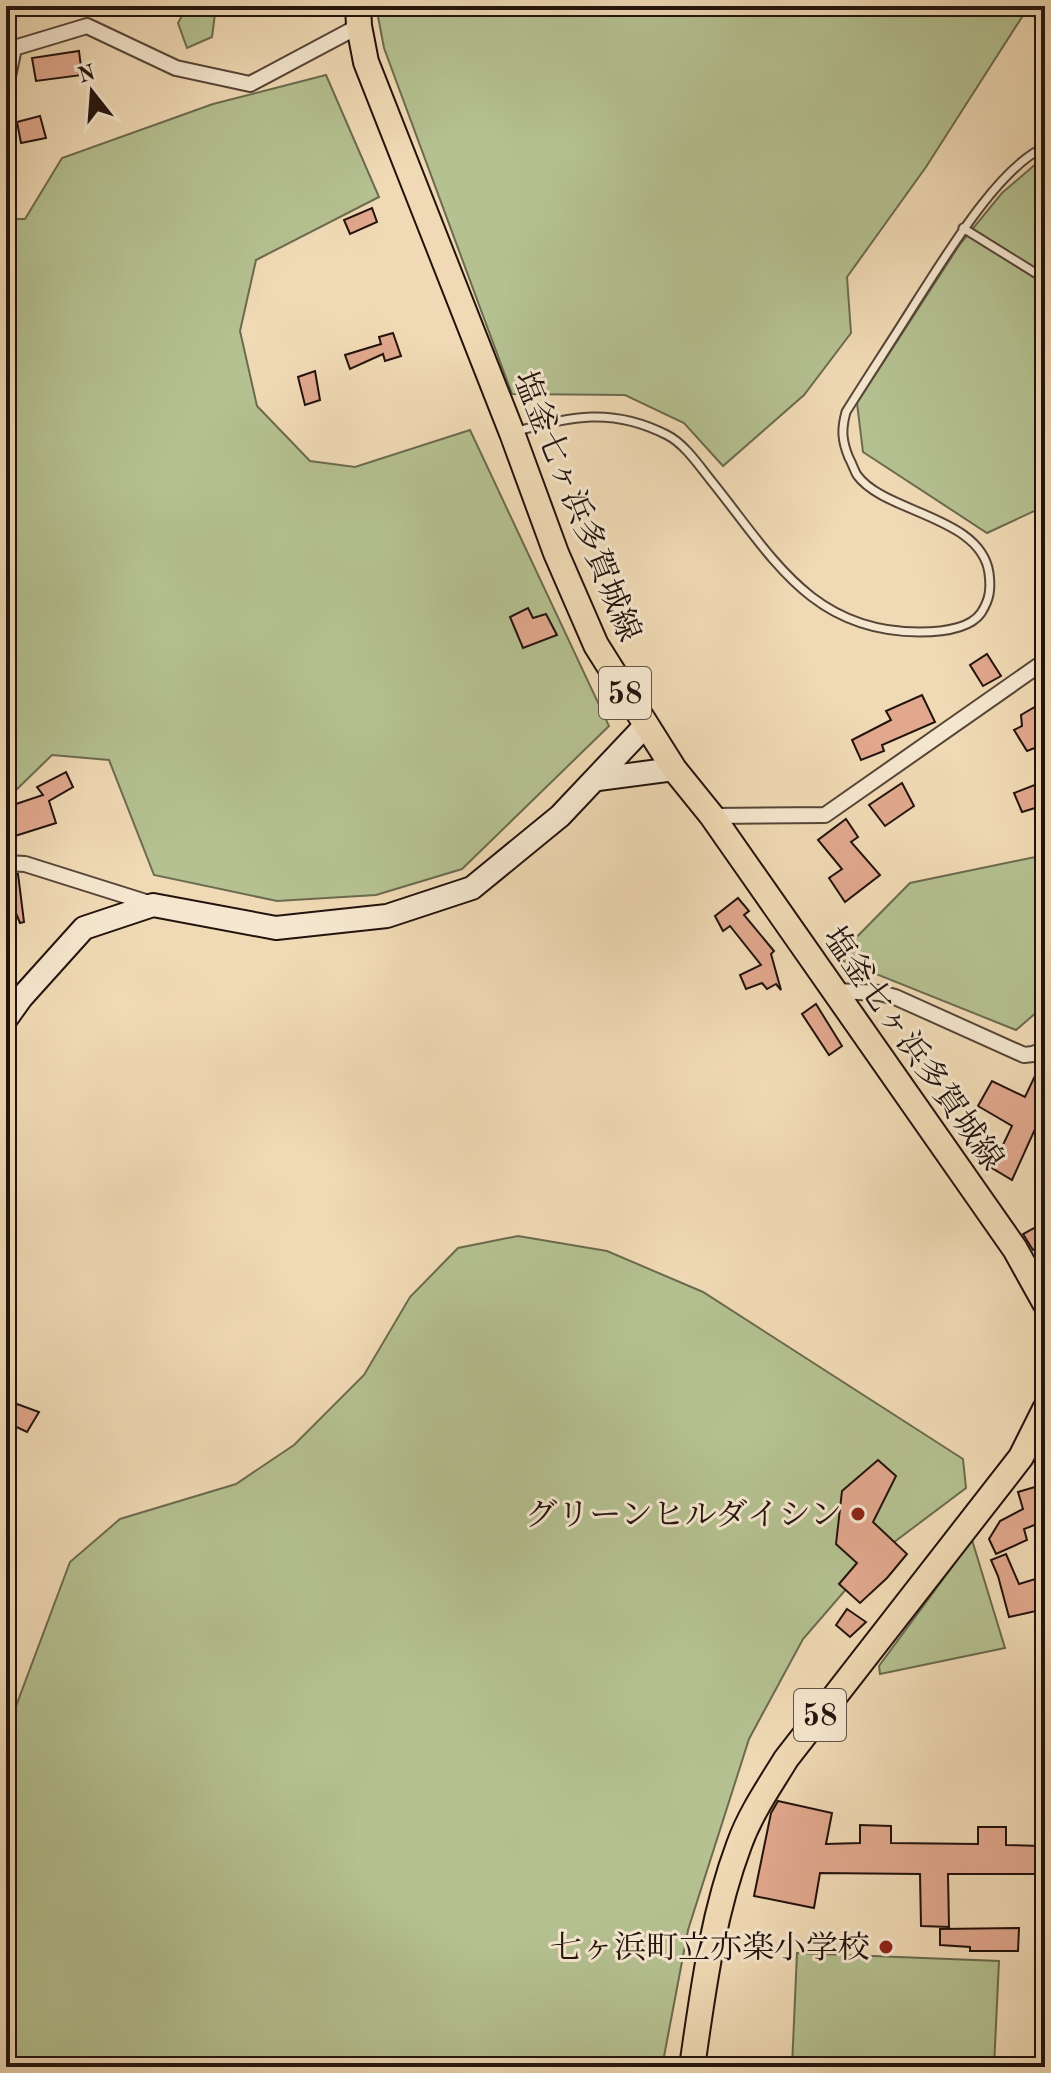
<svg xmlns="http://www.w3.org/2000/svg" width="1051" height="2073" viewBox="0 0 1051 2073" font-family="'Old Standard TT','Noto Serif JP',serif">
<rect width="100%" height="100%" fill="#f0dab5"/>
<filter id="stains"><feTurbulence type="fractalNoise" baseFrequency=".0025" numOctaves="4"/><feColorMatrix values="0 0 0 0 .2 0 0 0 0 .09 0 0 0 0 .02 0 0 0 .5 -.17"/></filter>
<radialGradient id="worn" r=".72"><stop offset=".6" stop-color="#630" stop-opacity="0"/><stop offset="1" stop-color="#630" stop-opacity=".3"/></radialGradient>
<g fill="#b5c191" stroke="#6c6a4f" stroke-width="2">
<path d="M 187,6 L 216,6 L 212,37 L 187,48 L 178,23 Z"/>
<path d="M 376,6 L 1029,6 L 926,167 L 847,277 L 851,333 L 804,395 L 723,466 L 684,423 L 625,395 L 512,394 L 384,48 Z"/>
<path d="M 326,75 L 379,197 L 256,260 L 240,331 L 257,406 L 310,461 L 355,467 L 470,430 L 609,726 L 462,869 L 376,895 L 277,901 L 154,875 L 109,760 L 52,755 L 15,791 L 6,787 L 6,219 L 25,219 L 62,158 L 213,104 Z"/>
<path d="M 1045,156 L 1045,506 L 987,533 L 863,452 L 857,403 L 960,244 L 1002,193 Z"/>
<path d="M 1045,855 L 1045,1005 L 1016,1030 L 836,958 L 910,883 Z"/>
<path d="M 518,1236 L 607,1251 L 703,1292 L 963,1459 L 966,1488 L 873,1558 L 803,1639 L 749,1739 L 688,1930 L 662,2067 L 6,2067 L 6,1733 L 70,1562 L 120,1519 L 236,1484 L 294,1445 L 364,1375 L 410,1297 L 458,1248 Z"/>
<path d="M 972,1540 L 1005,1648 L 880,1674 L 879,1666 Z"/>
<path d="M 797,1953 L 999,1961 L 994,2067 L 792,2067 Z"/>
</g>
<g fill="#e1a88e" stroke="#23130d" stroke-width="2">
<path d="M 79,51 L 82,75 L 36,81 L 32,58 Z"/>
<path d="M 40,116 L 46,138 L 21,143 L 17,122 Z"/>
<path d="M 372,208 L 377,222 L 350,234 L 344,220 Z"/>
<path d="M 393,333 L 401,356 L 385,361 L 383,354 L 350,369 L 345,355 L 381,344 L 379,337 Z"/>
<path d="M 315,371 L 320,400 L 305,405 L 298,377 Z"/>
<path d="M 528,608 L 533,618 L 546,614 L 557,635 L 523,648 L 510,617 Z"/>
<path d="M 987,654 L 1001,676 L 983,686 L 970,665 Z"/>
<path d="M 922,695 L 935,722 L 882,745 L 884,751 L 861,760 L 852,740 L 891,720 L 886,711 Z"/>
<path d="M 1045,701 L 1045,744 L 1027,751 L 1014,730 L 1022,726 L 1021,715 Z"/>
<path d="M 66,772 L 73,787 L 49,801 L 56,823 L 15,836 L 7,807 L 43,795 L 37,787 Z"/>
<path d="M 1045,781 L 1045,805 L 1022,812 L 1014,793 Z"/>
<path d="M 902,783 L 914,806 L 885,826 L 869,805 Z"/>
<path d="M 846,819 L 858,837 L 851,842 L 880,875 L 845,902 L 829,878 L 842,869 L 818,840 Z"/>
<path d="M 6,873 L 18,874 L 24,922 L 20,923 L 6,889 Z"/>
<path d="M 738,898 L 749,911 L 744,915 L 774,951 L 771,954 L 781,990 L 776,984 L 767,989 L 762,983 L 746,989 L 740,975 L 761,965 L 730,926 L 723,931 L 715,916 Z"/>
<path d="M 816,1004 L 842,1046 L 829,1055 L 802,1014 Z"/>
<path d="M 1045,1060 L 1045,1107 L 1012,1180 L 992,1168 L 1012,1126 L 978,1106 L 992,1081 L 1025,1097 L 1042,1061 Z"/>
<path d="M 1045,1222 L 1045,1244 L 1033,1250 L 1023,1234 Z"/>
<path d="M 6,1400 L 39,1412 L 27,1432 L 6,1422 Z"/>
<path d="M 878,1460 L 896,1476 L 873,1522 L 907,1554 L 887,1578 L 860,1603 L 839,1584 L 857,1563 L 836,1544 L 842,1491 Z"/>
<path d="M 1045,1484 L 1045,1521 L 1024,1529 L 1027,1540 L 996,1554 L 989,1539 L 1000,1521 L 1023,1509 L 1018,1492 Z"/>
<path d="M 1006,1554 L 1019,1584 L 1045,1576 L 1045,1609 L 1009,1617 L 998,1576 L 991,1560 Z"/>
<path d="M 847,1609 L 866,1622 L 850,1637 L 836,1625 Z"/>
<path d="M 778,1801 L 832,1813 L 826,1844 L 860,1843 L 860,1825 L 891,1826 L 891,1843 L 978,1844 L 978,1827 L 1006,1827 L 1006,1845 L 1041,1846 L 1042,1874 L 948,1874 L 949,1927 L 921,1926 L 920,1874 L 820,1873 L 814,1908 L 754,1896 L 771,1813 Z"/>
<path d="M 1019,1928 L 1018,1951 L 970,1951 L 970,1947 L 940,1945 L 940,1929 Z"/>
</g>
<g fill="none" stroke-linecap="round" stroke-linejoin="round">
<defs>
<g id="lane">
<path d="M 963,228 L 1045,279"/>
<path d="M 514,432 C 570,416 613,407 667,435 C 685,444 700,467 713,483 C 773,558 812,632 919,632 C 939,632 969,630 981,613 C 990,599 991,589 989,573 C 981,516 884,513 857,475 C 854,470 852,463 849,458 C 842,441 841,430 846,412 C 869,375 893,339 916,302 C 944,259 998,167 1045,147"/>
</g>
<g id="street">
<path d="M 6,86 L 14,48 L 87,26 L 176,68 L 250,84 L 359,26"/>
<path d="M 712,816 L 825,815 L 1045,661"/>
<path d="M 6,863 L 25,864 L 152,904"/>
<path d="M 835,991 L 880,993 L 895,997 L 1024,1055 L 1033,1054 L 1045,1049"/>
</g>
<g id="secondary">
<path d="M 598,779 L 674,769"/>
<path d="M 6,1019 L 21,998 L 84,928 L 153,905 L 276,928 L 387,916 L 472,888 L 560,816 L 645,726"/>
</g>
<g id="primary">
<path d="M 358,6 L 359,26 L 366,62 L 512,433 L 556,553 L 596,645 L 674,769 L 712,816 L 1015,1249 L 1045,1303"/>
<path d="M 692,2067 C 703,1992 712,1917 739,1845 C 750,1814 769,1787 786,1759 L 1021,1457 L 1045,1409"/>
</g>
</defs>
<use href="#lane" stroke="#564537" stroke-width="11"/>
<use href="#street" stroke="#564537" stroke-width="18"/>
<use href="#secondary" stroke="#23130d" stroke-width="26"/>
<use href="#primary" stroke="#23130d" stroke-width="28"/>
<use href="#lane" stroke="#f5e7cf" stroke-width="7"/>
<use href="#street" stroke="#f5e7cf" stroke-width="14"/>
<use href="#secondary" stroke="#f5e7cf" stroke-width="22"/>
<use href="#primary" stroke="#f0dab5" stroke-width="24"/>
</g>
<g fill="#8f2418" stroke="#f5e7cf" stroke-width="3">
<circle cx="858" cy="1514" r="8"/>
<circle cx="886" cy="1947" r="8"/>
</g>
<g text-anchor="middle" stroke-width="6" stroke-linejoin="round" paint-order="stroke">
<g fill="#f5e7cf" stroke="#625347" stroke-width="2">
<rect x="599" y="667" width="52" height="52" rx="6"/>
<rect x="794" y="1689" width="52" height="52" rx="6"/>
</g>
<g font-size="30" font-weight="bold" fill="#23130d">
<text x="625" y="703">58</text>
<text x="820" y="1725">58</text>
</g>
<g font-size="32" fill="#23130d" stroke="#f5e7cf">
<text transform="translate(578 506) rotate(68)" y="11">塩釜七ヶ浜多賀城線</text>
<text transform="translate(914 1048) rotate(55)" y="11">塩釜七ヶ浜多賀城線</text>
</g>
<g font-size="32" fill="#23130d" stroke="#f5e7cf" text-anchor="end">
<text x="842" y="1525">グリーンヒルダイシン</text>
<text x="870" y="1958">七ヶ浜町立亦楽小学校</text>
</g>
</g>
<rect width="1051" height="2073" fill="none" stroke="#f0dab5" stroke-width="32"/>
<rect x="8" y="8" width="1035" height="2057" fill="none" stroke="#23130d" stroke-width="4"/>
<rect x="16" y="16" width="1019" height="2041" fill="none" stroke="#23130d" stroke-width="2"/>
<g transform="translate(92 92) rotate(343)" stroke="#f5e7cf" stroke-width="6" paint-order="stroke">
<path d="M0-6L14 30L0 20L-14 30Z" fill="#23130d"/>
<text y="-12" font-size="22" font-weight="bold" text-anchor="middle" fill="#23130d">N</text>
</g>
<rect width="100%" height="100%" filter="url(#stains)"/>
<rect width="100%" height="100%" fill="url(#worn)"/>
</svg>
